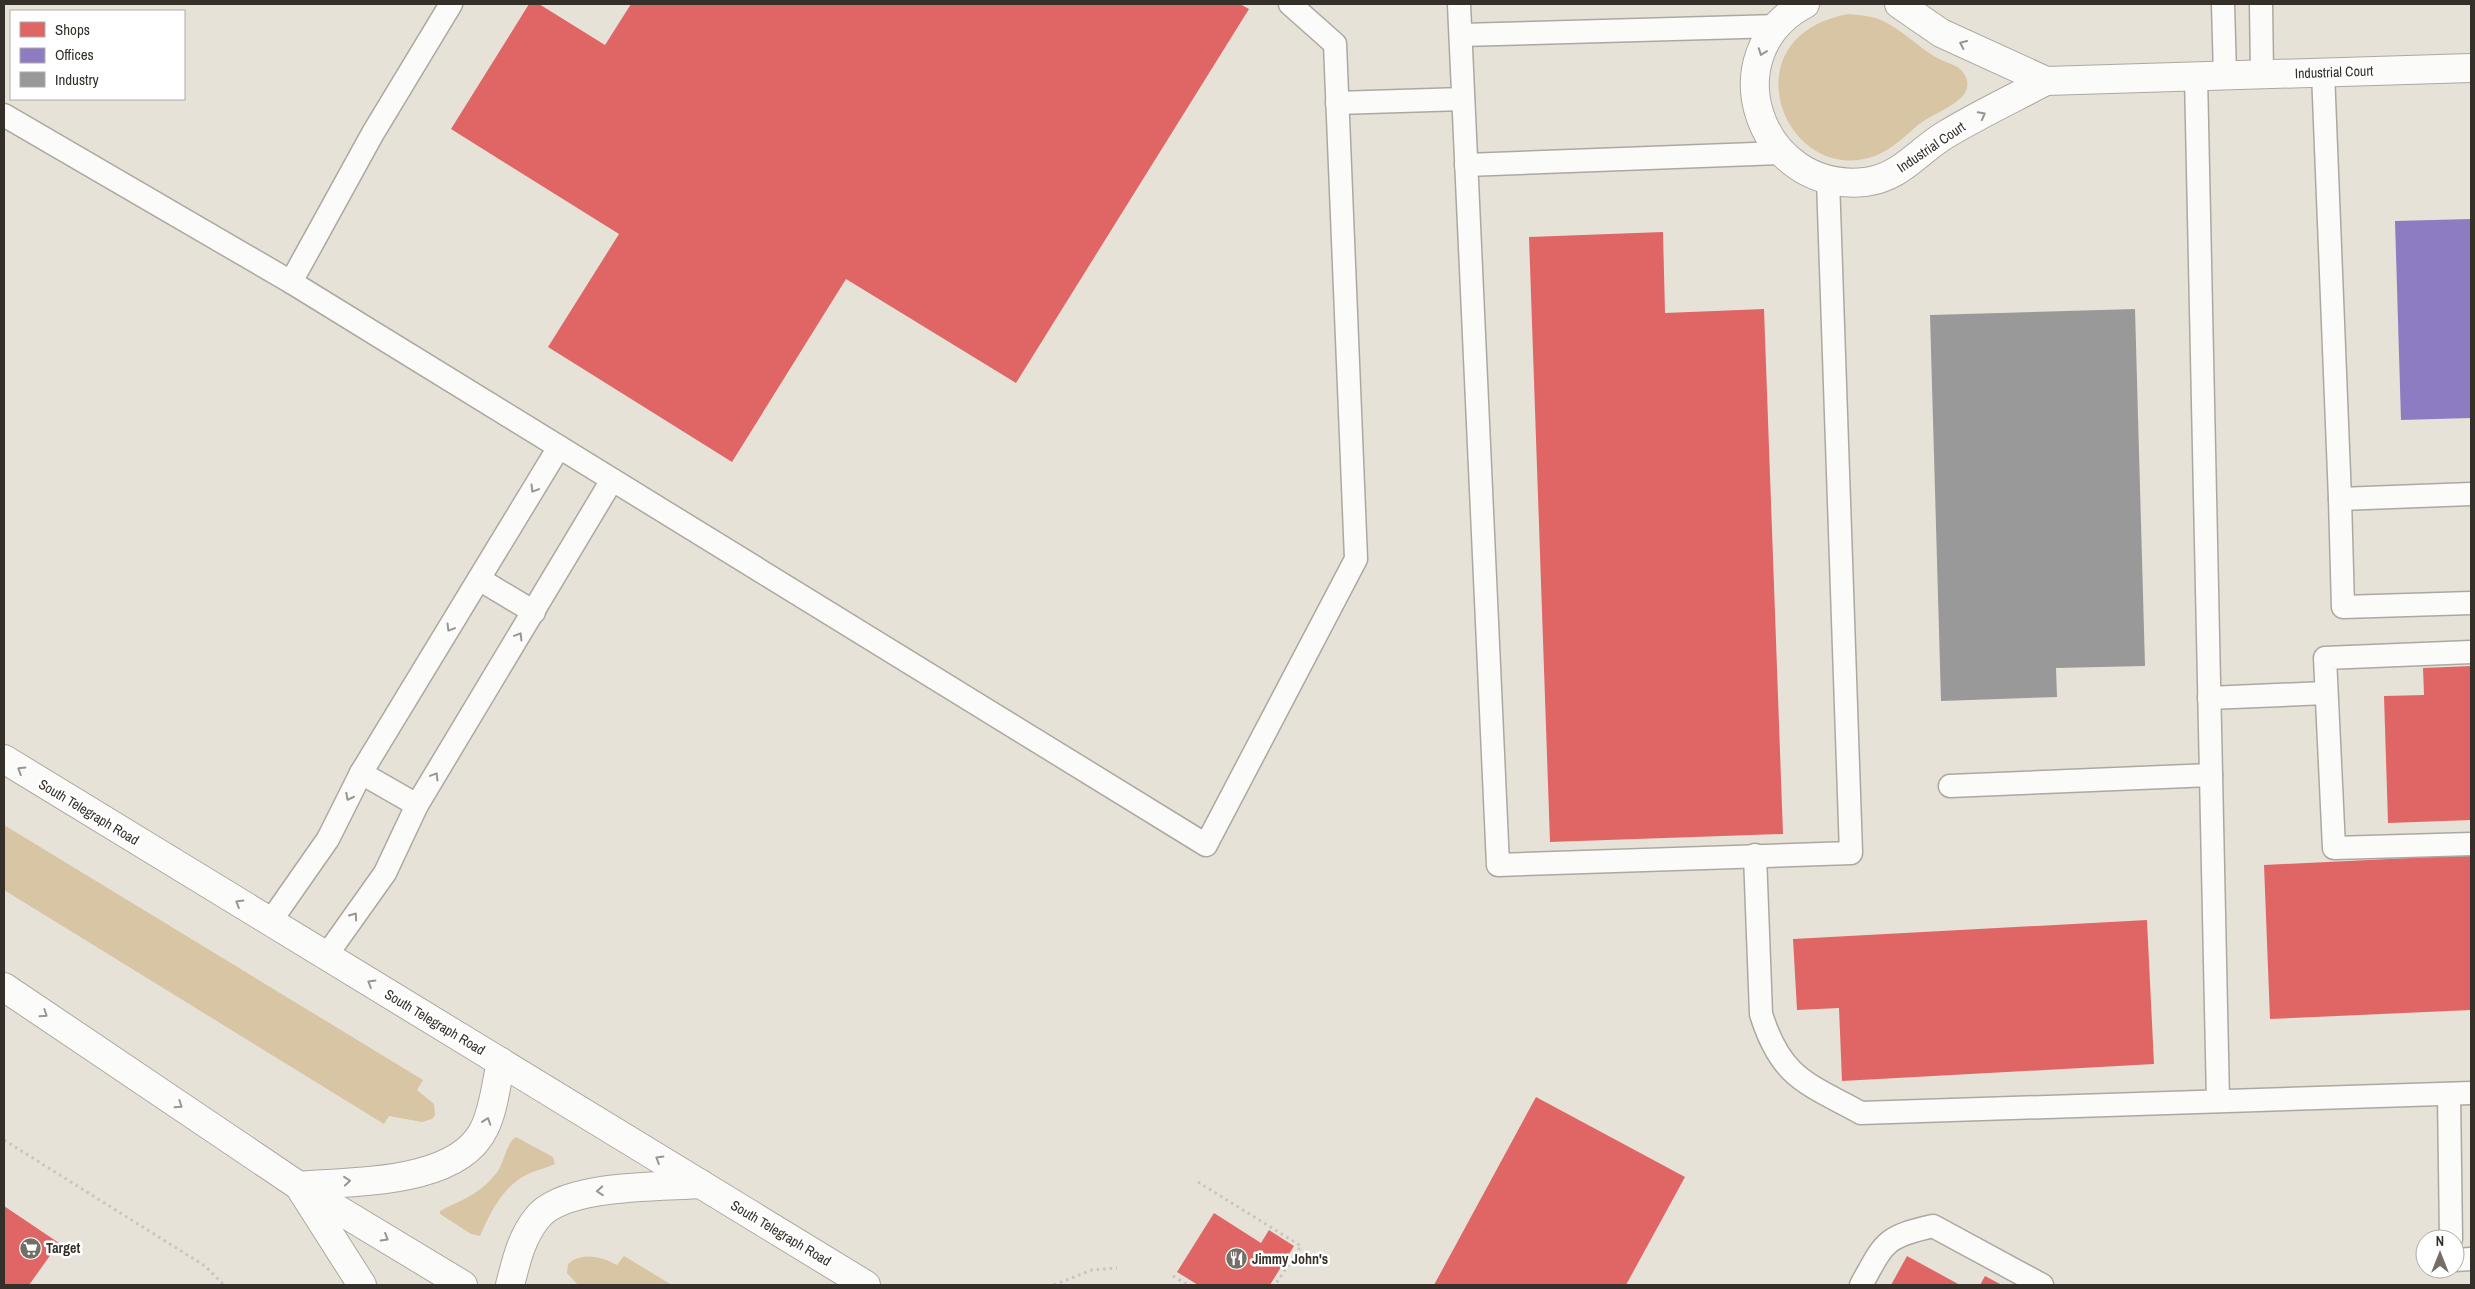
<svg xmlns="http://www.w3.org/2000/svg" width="2475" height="1289" viewBox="0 0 2475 1289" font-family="'Archivo Narrow',sans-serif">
<rect width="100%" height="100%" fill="#e7e2d8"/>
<g fill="#d8c5a3">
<path d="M 1848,14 C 1861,15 1874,16 1885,22 C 1905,32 1921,50 1941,60 C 1947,63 1957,65 1961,70 C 1967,76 1969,84 1966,91 C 1962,103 1929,116 1918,125 C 1904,137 1892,149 1875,156 C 1785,188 1725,37 1848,14 Z"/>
<path d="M 4,825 L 423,1080 L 417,1090 L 434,1104 L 435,1115 L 432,1119 L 422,1122 L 389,1116 L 384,1124 L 4,890 Z"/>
<path d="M 516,1137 L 553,1157 L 555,1164 C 546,1168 537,1170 528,1174 C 503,1186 491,1211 480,1236 L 471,1234 L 440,1214 L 440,1211 C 463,1199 481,1194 498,1171 C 504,1162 507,1142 516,1137 Z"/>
<path d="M 624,1256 L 672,1285 L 578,1285 L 567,1273 L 568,1264 C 582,1251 603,1257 617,1265 Z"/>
</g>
<g fill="#e06666">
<path d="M 529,4 L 539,4 L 605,45 L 631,4 L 1240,4 L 1249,9 L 1016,383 L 846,279 L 732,462 L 548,347 L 619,234 L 451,129 Z"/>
<path d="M 1663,232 L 1665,313 L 1764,309 L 1783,834 L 1550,842 L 1529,237 Z"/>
<path d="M 2471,666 L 2471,820 L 2388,823 L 2384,696 L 2424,695 L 2423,668 Z"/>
<path d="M 2471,855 L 2471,1010 L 2270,1019 L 2264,865 Z"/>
<path d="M 2147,920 L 2154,1064 L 1842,1081 L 1839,1008 L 1797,1010 L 1793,939 Z"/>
<path d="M 1536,1097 L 1685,1177 L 1626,1285 L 1434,1285 Z"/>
<path d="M 4,1206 L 59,1243 L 29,1285 L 4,1285 Z"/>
<path d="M 1214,1213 L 1261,1243 L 1269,1230 L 1294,1246 L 1270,1285 L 1198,1285 L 1177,1272 Z"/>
<path d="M 1907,1256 L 1960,1285 L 1891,1285 Z"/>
<path d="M 1985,1276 L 2002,1285 L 1980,1285 Z"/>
</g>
<path fill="#8e7cc3" d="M 2471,219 L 2471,418 L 2401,420 L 2395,221 Z"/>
<path fill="#999" d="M 2135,309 L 2145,666 L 2056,668 L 2057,697 L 1941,701 L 1930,315 Z"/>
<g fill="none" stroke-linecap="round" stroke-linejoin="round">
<defs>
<g id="lane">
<path d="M 1459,4 L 1498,865 L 1851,853 L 1828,180"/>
<path d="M 2223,4 L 2225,75"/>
<path d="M 2261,4 L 2262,75"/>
<path d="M 1461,35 L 1778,26"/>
<path d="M 2323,72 L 2340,499 L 2471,494"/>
<path d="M 2196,76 L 2218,1101"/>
<path d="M 1337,103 L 1463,99"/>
<path d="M 4,115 L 291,282 L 1206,845 L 1356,559 L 1335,44 L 1290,4"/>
<path d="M 1466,165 L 1781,153"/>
<path d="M 291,282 L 373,133 L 451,4"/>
<path d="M 2340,499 L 2343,607 L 2471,603"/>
<path d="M 479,579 L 534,612"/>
<path d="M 2471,652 L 2325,658 L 2334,848 L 2471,844"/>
<path d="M 2209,698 L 2326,693"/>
<path d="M 361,773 L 417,805"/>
<path d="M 1950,786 L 2211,775"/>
<path d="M 1755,855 L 1761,1014 C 1781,1078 1806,1083 1861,1113 L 2471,1093"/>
<path d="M 270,922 L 328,839 L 361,773 L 559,447"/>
<path d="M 326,956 L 385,873 L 417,805 L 612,480"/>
<path d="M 2449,1094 L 2451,1239"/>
<path d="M 2455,1260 L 2471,1259"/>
<path d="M 1861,1285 C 1885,1242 1884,1237 1933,1226 L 2042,1285"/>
</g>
<g id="street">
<path d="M 1805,4 C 1712,53 1758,193 1865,182 C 1900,178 1917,152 1945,135 C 1978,115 2012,99 2046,81 L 1941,33 L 1899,4"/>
<path d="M 2046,81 L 2471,68"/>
</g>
<g id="highway">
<path d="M 4,759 L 866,1285"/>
<path d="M 4,987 L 299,1186 L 463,1285"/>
<path d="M 299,1186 C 352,1181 457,1185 484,1129 C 494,1109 496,1084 501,1062"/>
<path d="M 302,1191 L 362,1285"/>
<path d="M 510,1285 C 516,1262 521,1238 537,1218 C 563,1184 659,1187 701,1184"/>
</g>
</defs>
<use href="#lane" stroke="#aca8a1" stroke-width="25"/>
<use href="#street" stroke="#aca8a1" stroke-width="30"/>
<use href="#highway" stroke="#aca8a1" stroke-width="30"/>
<g stroke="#c7c5c2" stroke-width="3" stroke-dasharray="2.5 4" stroke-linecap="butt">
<path d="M 4,1140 L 205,1266 L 224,1285"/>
<path d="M 1198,1182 L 1301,1246 L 1275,1285"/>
<path d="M 1173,1276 L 1188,1285"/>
<path d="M 1054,1285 L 1092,1270 L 1117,1268"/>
</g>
<use href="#lane" stroke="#fbfbf9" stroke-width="22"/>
<use href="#street" stroke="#fbfbf9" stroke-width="28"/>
<use href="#highway" stroke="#fbfbf9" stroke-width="28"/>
</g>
<defs><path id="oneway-chevron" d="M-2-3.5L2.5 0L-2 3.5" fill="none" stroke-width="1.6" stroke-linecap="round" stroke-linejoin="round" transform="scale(1.25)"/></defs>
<g stroke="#989691">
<use href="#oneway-chevron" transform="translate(1963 44) rotate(-155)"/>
<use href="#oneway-chevron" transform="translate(1762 52) rotate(110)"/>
<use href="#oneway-chevron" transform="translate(1982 115) rotate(-28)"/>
<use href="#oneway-chevron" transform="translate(534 489) rotate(121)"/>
<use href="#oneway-chevron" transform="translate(450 628) rotate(121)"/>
<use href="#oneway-chevron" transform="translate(519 636) rotate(-59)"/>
<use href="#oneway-chevron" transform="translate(21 770) rotate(-148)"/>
<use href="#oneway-chevron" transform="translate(435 776) rotate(-59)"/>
<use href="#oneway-chevron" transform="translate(349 797) rotate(117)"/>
<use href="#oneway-chevron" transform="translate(239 903) rotate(-149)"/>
<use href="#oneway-chevron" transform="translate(354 916) rotate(-55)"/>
<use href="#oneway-chevron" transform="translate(371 983) rotate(-149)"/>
<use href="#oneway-chevron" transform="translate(44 1014) rotate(34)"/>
<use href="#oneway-chevron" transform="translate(179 1105) rotate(34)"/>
<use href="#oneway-chevron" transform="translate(487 1121) rotate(-71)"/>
<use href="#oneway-chevron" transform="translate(659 1159) rotate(-149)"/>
<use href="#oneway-chevron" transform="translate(347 1181) rotate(-5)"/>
<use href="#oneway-chevron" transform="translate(600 1191) rotate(176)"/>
<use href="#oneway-chevron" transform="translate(385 1238) rotate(31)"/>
</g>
<defs>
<symbol id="supermarket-disc" viewBox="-11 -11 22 22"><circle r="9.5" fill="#736e66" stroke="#fff"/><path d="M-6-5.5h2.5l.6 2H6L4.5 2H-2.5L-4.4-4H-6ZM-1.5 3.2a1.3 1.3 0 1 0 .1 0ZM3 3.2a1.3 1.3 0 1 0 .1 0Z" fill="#fff"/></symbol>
<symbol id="restaurant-disc" viewBox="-11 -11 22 22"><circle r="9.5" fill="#736e66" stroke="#fff"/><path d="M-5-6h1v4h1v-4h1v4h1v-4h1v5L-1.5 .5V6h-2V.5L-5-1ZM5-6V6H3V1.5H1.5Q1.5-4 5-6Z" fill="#fff"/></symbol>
</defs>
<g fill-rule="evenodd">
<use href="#supermarket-disc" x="18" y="1236" width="25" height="25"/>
<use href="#restaurant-disc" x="1224" y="1246" width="25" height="25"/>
</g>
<g text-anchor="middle" stroke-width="5" stroke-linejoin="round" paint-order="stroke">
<g font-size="14" fill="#343029" stroke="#fff">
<text transform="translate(2334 72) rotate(-2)" y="5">Industrial Court</text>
<text transform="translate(1931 147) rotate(-34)" y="5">Industrial Court</text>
<text transform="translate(89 812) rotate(31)" y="5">South Telegraph Road</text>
<text transform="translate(435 1022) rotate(31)" y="5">South Telegraph Road</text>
<text transform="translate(781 1233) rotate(31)" y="5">South Telegraph Road</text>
</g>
<g font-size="14" font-weight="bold" fill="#343029" stroke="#fff" text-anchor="start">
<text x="46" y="1253">Target</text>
<text x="1252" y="1264">Jimmy John's</text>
</g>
</g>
<rect width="2475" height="1289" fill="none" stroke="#343029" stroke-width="10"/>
<rect x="10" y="10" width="175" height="90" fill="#ffffff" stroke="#aeaca9"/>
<rect x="20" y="22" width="25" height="15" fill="#e06666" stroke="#aeaca9"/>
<text x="55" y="35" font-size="15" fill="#343029">Shops</text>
<rect x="20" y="48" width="25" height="15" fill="#8e7cc3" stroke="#aeaca9"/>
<text x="55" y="60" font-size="15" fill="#343029">Offices</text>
<rect x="20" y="72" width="25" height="15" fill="#999999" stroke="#aeaca9"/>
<text x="55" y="85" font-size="15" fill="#343029">Industry</text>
<g transform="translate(2440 1254)"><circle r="24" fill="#ffffff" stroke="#aeaca9"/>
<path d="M0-4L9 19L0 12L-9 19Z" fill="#736e66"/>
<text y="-8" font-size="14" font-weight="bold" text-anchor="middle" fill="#343029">N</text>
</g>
</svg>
